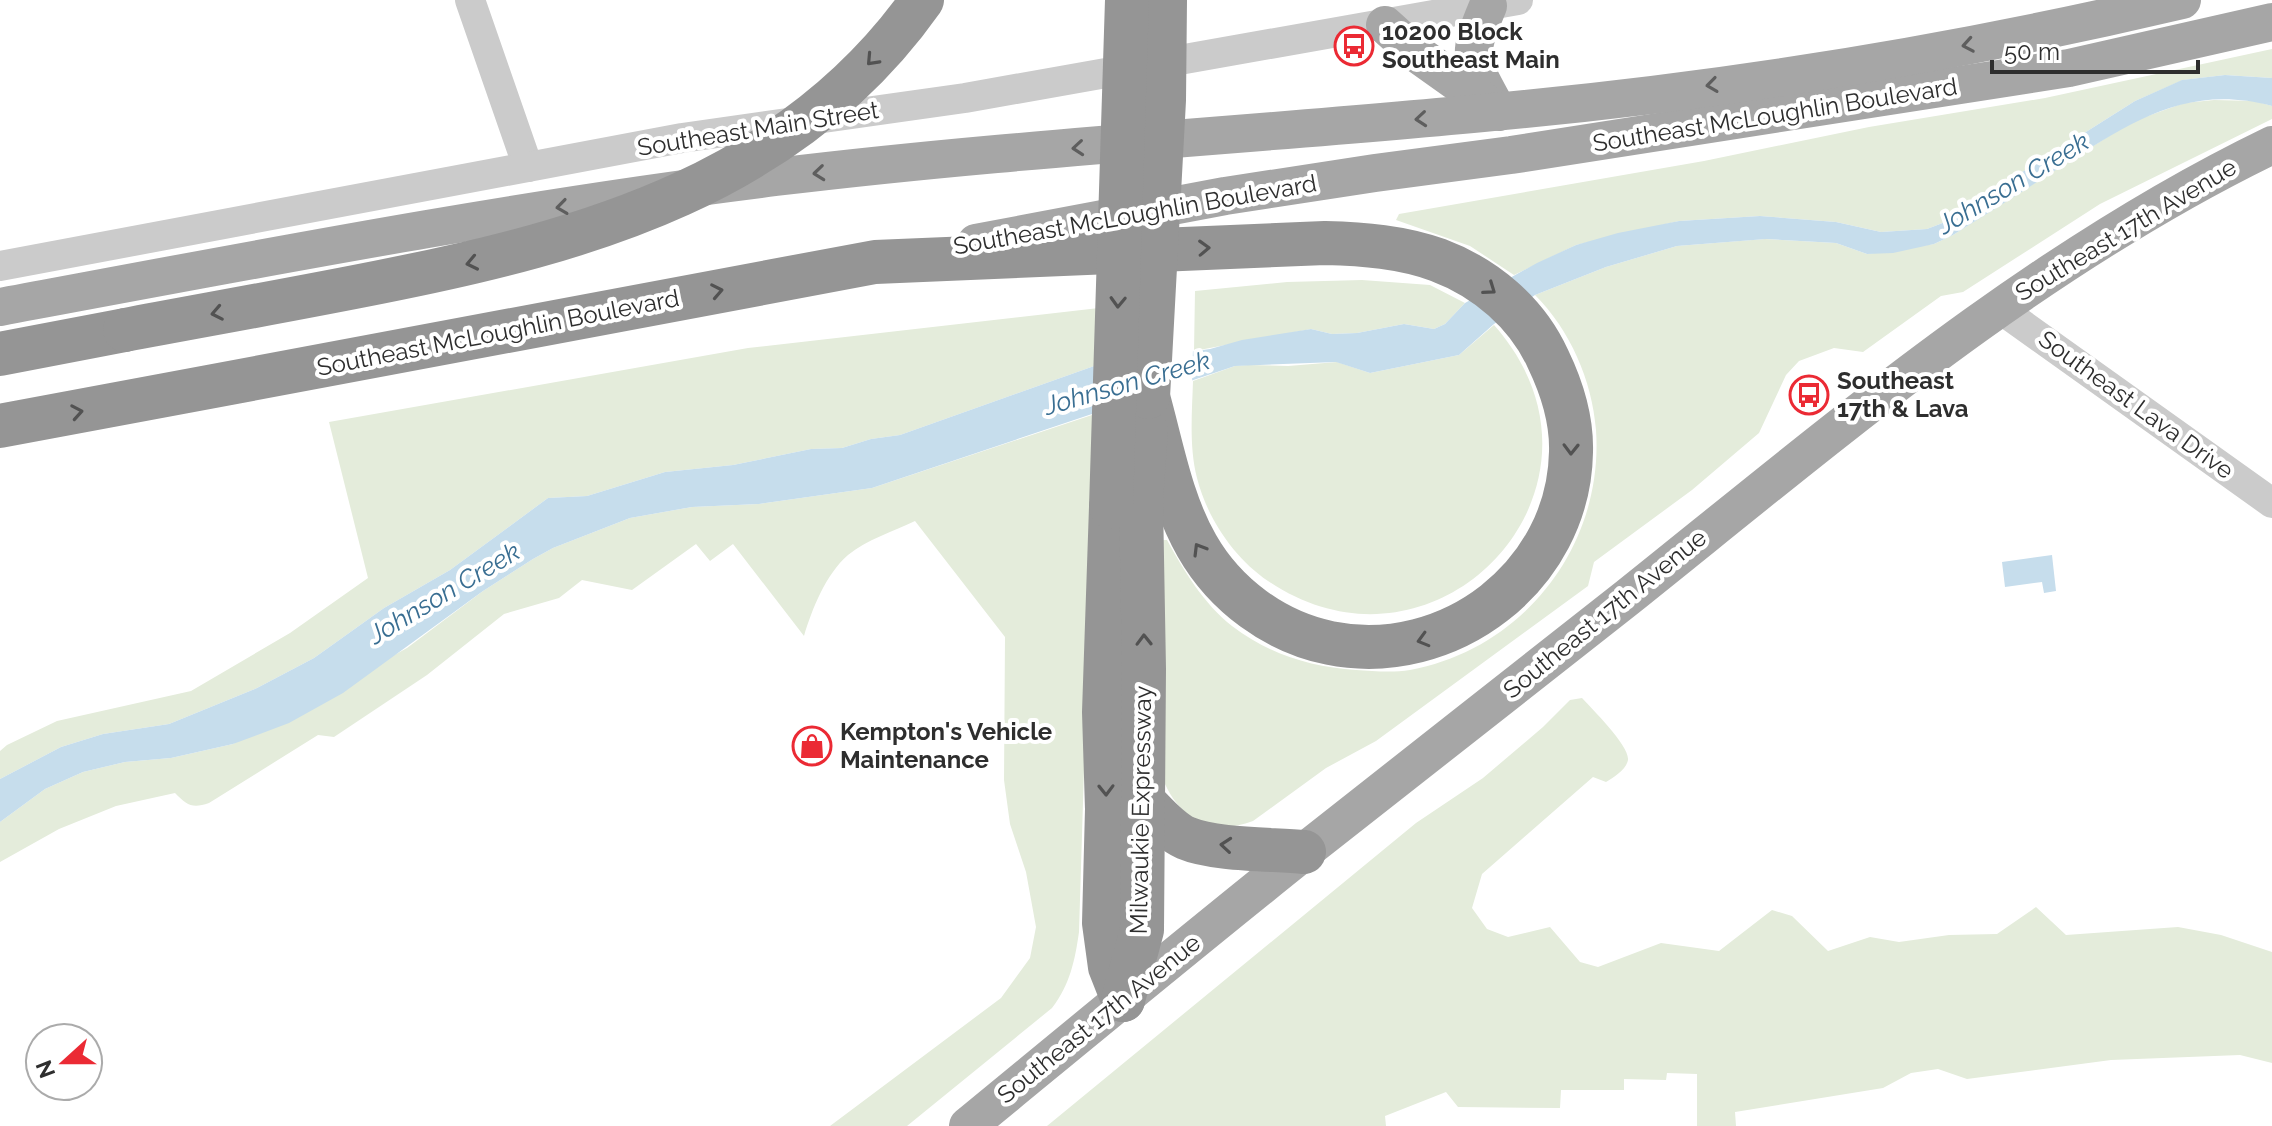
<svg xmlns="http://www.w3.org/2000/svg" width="2272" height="1126" viewBox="0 0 2272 1126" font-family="Raleway,sans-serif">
<rect width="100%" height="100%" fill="#fff"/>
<g fill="#e4ecdb">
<path d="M 2272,49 L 2272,78 L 2225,75 L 2183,80 L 2135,101 L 2008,181 L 1953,219 L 1927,229 L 1881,232 L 1836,222 L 1760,216 L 1679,221 L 1576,245 L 1514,275 L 1470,246 L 1396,220 L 1399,214 L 1704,161 L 1869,127 L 2045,98 Z"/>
<path d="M 2214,100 L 2255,101 L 2272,106 L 2272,119 L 2100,204 L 1963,292 L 1941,296 L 1863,352 L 1834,348 L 1799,361 L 1786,375 L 1759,433 L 1692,490 L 1594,562 L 1588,586 L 1376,741 L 1326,768 L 1253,821 C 1214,836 1182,821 1165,784 L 1157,540 L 1167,540 C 1184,571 1204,604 1232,626 C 1269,654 1310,667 1356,670 C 1373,671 1392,673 1410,670 C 1524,649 1604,545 1596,430 C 1592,380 1570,330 1535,295 L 1606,267 L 1677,246 L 1765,239 L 1836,243 L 1867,254 L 1934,244 L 1953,235 L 2131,122 L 2184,103 Z"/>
<path d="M 1362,280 L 1430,285 L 1465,303 L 1445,324 L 1434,329 L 1404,324 L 1357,333 L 1332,334 L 1311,329 L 1194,351 L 1195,291 L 1287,282 Z"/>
<path d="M 1099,308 L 1097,365 L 900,435 L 871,439 L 842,448 L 811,449 L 733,465 L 665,472 L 587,496 L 548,498 L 450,570 L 384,608 L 314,658 L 257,688 L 169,724 L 103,734 L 61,747 L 0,779 L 0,751 L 7,745 L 57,721 L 191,691 L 290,633 L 368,578 L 329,422 L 748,348 Z"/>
<path d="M 1494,325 C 1635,484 1439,697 1268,581 C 1234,558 1207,518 1197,478 C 1189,447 1192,413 1193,381 L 1235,366 L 1248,365 L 1288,366 L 1337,362 L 1370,373 L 1459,355 Z"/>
<path d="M 1095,414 L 1079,932 C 1075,960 1070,985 1052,1008 L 907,1126 L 830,1126 L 1001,998 L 1030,958 L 1036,927 L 1026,872 L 1010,824 L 1004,780 L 1005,637 L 915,521 C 894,531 866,540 848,555 C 826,574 812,609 804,636 L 733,544 L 710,561 L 696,544 L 632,590 L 582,580 L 559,598 L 504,614 L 427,675 L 334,737 L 318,735 L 209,803 C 192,809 187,805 175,793 L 116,806 L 59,829 L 0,862 L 0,822 L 45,789 L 83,772 L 125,762 L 171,758 L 233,744 L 407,648 L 483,591 L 533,559 L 553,548 L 630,518 L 692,507 L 759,504 L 872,488 Z"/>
<path d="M 1582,698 C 1592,709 1630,746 1628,760 C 1626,770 1614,777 1606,782 L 1593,777 L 1482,874 L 1472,908 L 1487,929 L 1508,937 L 1550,927 L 1580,962 L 1598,967 L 1661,943 L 1719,951 L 1772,910 L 1792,916 L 1828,951 L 1870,937 L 1899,942 L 1949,935 L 1997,934 L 2036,907 L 2066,935 L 2178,927 L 2221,935 L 2272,952 L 2272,1063 L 2240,1055 L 2111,1060 L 1967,1079 L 1938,1069 L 1911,1073 L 1883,1088 L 1735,1112 L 1736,1126 L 1697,1126 L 1697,1074 L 1667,1073 L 1666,1080 L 1624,1079 L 1624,1090 L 1561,1090 L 1560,1108 L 1458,1107 L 1446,1092 L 1385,1116 L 1386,1126 L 1047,1126 L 1416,823 L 1483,778 L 1543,727 L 1570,700 Z"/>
</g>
<g fill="#c6ddec">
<path d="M 2225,75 L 2272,78 L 2272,106 C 2187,83 2130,123 2062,166 C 2026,189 1990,212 1953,235 L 1934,244 L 1893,253 L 1867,254 L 1836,243 L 1766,239 L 1677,246 L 1606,267 L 1535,295 L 1494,324 L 1459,355 L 1370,373 L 1336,362 L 1235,366 L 872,488 L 759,504 L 692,507 L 630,518 L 553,548 L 533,559 L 483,591 L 343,693 L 289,723 L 233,744 L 171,758 L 125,762 L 83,772 L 45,789 L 0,822 L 0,779 L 61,747 L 103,734 L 169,724 L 257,688 L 314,658 L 384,608 L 450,570 L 548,498 L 587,496 L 665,472 L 733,465 L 811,449 L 842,448 L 871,439 L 900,435 L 1097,365 L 1210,349 L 1242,340 L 1311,329 L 1332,334 L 1357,333 L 1404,324 L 1434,329 L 1445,324 L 1465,303 L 1537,263 L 1576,245 L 1618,233 L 1679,221 L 1760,216 L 1836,222 L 1881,232 L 1927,229 L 1953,219 L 2008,181 L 2135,101 L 2182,80 Z"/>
<path d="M 2052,555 L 2056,591 L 2044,593 L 2042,582 L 2005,587 L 2002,562 Z"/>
</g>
<path fill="#fff" d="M 1193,347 L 1192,386 L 1098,417 L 1100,360 Z"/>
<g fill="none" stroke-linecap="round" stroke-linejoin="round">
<g stroke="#cbcbcb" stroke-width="30">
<path d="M 470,0 L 528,167"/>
<path d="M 0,266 L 682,138 L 965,98 L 1518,0"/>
<path d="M 1999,308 L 2272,503"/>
</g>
<g stroke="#a6a6a6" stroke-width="38">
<path d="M 1488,6 C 1467,56 1469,59 1495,106"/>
<path d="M 1385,25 L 1416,53 L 1499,112"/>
<path d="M 976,243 L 1225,196 L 1375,173 L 1511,155 L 2069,68 L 2272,22"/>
<path d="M 0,307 C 258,259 515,209 776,177 C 1014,148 1254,135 1493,112 C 1722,91 1958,53 2182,0"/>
<path d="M 968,1126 C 1080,1034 1192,941 1305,851 C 1412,766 1521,682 1628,597 C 1833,433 2034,260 2272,145"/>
</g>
<g stroke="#959595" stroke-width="44">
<path d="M 0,354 L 125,330"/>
<path d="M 0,426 L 875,262 L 1325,243 C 1364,244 1402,247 1438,260 C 1486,278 1527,313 1548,359 C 1562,388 1572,418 1571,452 C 1569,576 1449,667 1330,643 C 1275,632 1225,595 1197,546 C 1171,501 1162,447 1148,397"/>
<path d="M 1111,507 L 1104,712 L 1107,809 L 1104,923 L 1110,967 L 1123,1000"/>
<path d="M 1144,802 C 1156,814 1170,831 1186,838 C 1214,850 1273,849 1304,852"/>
<path d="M 1123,1000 L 1142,930 L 1144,669 L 1141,501 L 1146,431"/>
</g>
<g stroke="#959595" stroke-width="44">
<path d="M 125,330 C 210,314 295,299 380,282 C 588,241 793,183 922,0"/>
<path d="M 1148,397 L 1164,100 L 1165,0"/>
<path d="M 1111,507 L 1127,0"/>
</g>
</g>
<defs><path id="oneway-chevron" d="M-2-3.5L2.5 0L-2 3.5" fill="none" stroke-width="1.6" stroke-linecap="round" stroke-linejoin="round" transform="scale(2)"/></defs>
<g stroke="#5e5e5e">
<use href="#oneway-chevron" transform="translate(1968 45) rotate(170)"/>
<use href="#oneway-chevron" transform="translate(1712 85) rotate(172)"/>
<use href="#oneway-chevron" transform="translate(1421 119) rotate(175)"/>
<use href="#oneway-chevron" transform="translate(1078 148) rotate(175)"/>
<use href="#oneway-chevron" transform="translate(819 173) rotate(174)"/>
<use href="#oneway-chevron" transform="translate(562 207) rotate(172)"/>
</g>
<g stroke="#525252">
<use href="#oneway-chevron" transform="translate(872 60) rotate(133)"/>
<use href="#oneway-chevron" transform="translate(1204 248) rotate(-2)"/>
<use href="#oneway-chevron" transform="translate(472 263) rotate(168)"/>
<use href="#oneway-chevron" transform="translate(1490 289) rotate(35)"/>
<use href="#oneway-chevron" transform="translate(717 291) rotate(-11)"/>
<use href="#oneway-chevron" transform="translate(1118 302) rotate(92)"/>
<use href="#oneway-chevron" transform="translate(217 313) rotate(169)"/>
<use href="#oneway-chevron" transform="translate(77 412) rotate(-10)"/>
<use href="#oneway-chevron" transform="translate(1571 449) rotate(91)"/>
<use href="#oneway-chevron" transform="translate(1199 549) rotate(-121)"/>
<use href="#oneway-chevron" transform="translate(1144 640) rotate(-91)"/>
<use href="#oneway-chevron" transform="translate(1423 640) rotate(164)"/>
<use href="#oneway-chevron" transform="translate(1106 790) rotate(89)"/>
<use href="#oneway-chevron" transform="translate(1226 845) rotate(-175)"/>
</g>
<defs>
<symbol id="bus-ring" viewBox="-11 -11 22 22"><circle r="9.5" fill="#fff" stroke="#eb2a34" stroke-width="1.5"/><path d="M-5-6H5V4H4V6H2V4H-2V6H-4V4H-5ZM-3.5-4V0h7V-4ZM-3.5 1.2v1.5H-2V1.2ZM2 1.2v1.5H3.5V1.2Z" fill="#eb2a34"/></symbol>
<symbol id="shop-ring" viewBox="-11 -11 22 22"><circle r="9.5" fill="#fff" stroke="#eb2a34" stroke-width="1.5"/><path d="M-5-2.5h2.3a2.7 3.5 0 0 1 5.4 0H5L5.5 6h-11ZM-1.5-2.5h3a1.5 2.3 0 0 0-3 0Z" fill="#eb2a34"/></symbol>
</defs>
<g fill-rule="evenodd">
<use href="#bus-ring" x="1332" y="24" width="44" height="44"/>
<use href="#bus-ring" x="1787" y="373" width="44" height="44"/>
<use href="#shop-ring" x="790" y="724" width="44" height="44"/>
</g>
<g text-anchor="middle" stroke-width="8" stroke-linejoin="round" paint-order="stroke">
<g font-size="24" font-weight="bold" fill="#2e2e2e" stroke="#fff" text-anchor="start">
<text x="1382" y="40">10200 Block<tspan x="1382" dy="28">Southeast Main</tspan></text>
<text x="1837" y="389">Southeast<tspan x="1837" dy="28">17th &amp; Lava</tspan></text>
<text x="840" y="740">Kempton's Vehicle<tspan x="840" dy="28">Maintenance</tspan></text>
</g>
<g font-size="24" fill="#2e2e2e" stroke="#fff">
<text transform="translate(1775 115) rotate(-9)" y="8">Southeast McLoughlin Boulevard</text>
<text transform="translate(758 129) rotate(-9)" y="8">Southeast Main Street</text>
<text transform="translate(1135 215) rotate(-10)" y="8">Southeast McLoughlin Boulevard</text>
<text transform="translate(2126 230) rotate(-31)" y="8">Southeast 17th Avenue</text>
<text transform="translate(498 333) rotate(-11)" y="8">Southeast McLoughlin Boulevard</text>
<text transform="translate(2136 405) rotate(36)" y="8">Southeast Lava Drive</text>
<text transform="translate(1605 614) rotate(-39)" y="8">Southeast 17th Avenue</text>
<text transform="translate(1141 810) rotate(-89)" y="8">Milwaukie Expressway</text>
<text transform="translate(1099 1019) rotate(-39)" y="8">Southeast 17th Avenue</text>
</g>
<g font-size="26" font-style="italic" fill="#396e92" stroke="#fff">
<text transform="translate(2013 183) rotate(-31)" y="9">Johnson Creek</text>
<text transform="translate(1127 383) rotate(-16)" y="9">Johnson Creek</text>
<text transform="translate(444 593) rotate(-31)" y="9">Johnson Creek</text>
</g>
</g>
<g transform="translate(64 1062) rotate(249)"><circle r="38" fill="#ffffff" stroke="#ababab" stroke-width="2"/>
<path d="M0-6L14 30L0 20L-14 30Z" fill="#eb2a34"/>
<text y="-12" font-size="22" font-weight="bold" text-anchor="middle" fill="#2e2e2e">N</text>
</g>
<path d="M1992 60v12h206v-12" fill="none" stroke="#2e2e2e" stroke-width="4"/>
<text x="2004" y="60" font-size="24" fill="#2e2e2e" stroke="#ffffff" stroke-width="6" paint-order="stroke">50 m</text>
</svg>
